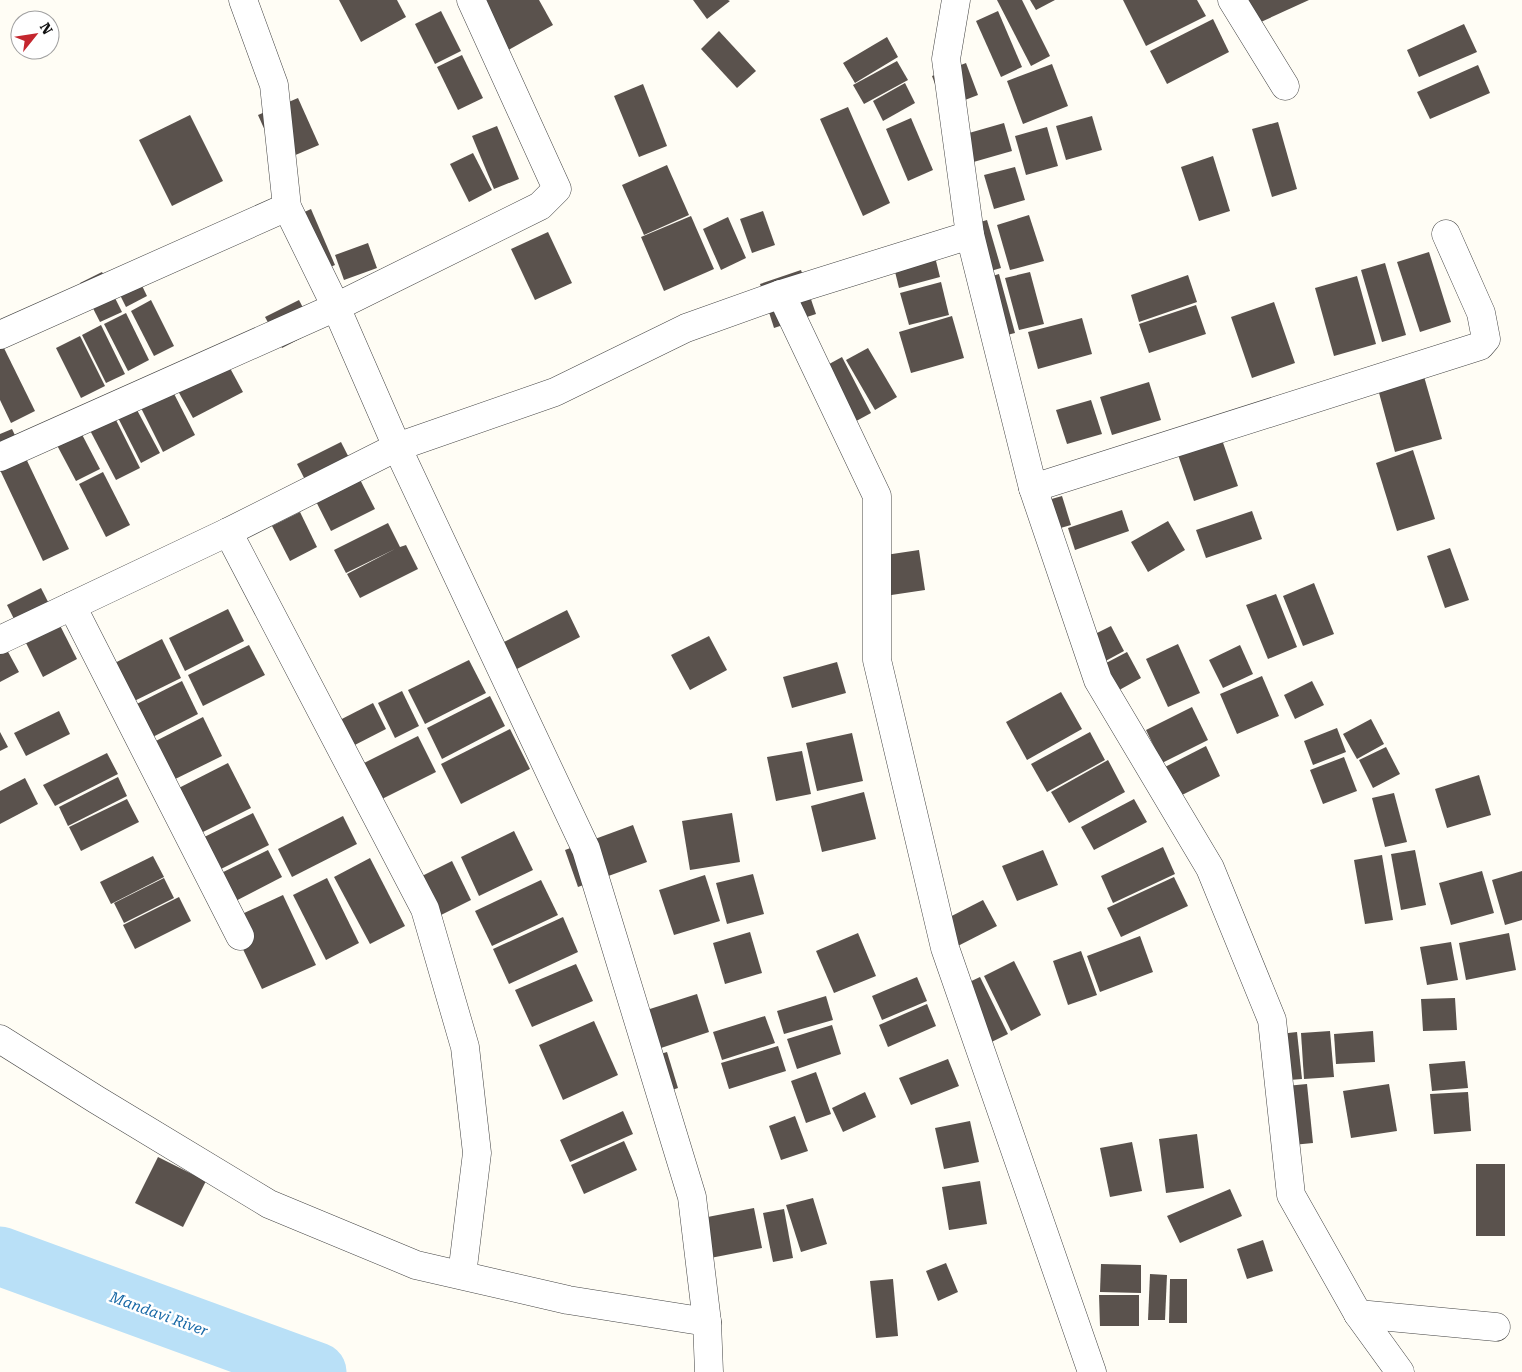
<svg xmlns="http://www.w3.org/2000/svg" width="1522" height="1372" viewBox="0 0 1522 1372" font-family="'Roboto Serif',serif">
<rect width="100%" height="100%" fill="#fffdf5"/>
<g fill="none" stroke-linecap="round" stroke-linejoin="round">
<path stroke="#b9e0f7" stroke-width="59" d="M 0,1256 L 317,1372"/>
</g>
<g fill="#5a524d">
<path d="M 339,0 L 397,0 L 406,17 L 361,42 Z"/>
<path d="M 473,0 L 539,0 L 553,25 L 503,53 Z"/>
<path d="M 693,0 L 728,0 L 730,1 L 707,19 Z"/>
<path d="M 997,0 L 1022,0 L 1050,56 L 1031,66 Z"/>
<path d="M 1030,0 L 1055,0 L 1036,10 Z"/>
<path d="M 1123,0 L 1197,0 L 1206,16 L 1146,46 Z"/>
<path d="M 1237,0 L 1309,0 L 1250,27 Z"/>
<path d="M 441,11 L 461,51 L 435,64 L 415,24 Z"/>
<path d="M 998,11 L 1022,67 L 1001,77 L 976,21 Z"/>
<path d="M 1213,19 L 1229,52 L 1167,84 L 1150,51 Z"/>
<path d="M 1464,24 L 1477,52 L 1419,77 L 1407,50 Z"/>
<path d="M 719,31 L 756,71 L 737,88 L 701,49 Z"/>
<path d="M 887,37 L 898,57 L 855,83 L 843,63 Z"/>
<path d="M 462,55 L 483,98 L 458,110 L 437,67 Z"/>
<path d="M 897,61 L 908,80 L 864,104 L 853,85 Z"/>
<path d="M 966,63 L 978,95 L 944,108 L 932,76 Z"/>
<path d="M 1052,64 L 1068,106 L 1023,124 L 1007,81 Z"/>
<path d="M 1478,65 L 1490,93 L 1430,119 L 1417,92 Z"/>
<path d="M 905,83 L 915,103 L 883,121 L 873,101 Z"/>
<path d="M 643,84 L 667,146 L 639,157 L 614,96 Z"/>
<path d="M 298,98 L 319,145 L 279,162 L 258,115 Z"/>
<path d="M 848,107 L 890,203 L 863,216 L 820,119 Z"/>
<path d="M 190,115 L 223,181 L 172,206 L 139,140 Z"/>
<path d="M 1092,116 L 1102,150 L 1066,160 L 1056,126 Z"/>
<path d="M 911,118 L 933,170 L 908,181 L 886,129 Z"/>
<path d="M 1278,122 L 1297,189 L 1272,197 L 1252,129 Z"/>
<path d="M 1004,123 L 1012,151 L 956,167 L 948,139 Z"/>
<path d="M 497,126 L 519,179 L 494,189 L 472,136 Z"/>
<path d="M 1047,127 L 1058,166 L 1026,175 L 1015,136 Z"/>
<path d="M 473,153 L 492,190 L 469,202 L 450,164 Z"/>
<path d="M 1213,156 L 1230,211 L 1199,221 L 1181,167 Z"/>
<path d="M 667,165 L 689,215 L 644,235 L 622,185 Z"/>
<path d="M 1015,167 L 1025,200 L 994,209 L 984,175 Z"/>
<path d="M 311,209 L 335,265 L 312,275 L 289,219 Z"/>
<path d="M 763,211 L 775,245 L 752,253 L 740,219 Z"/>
<path d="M 1029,215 L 1044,261 L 1010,270 L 997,225 Z"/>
<path d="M 691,216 L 714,269 L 664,291 L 641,237 Z"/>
<path d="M 728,217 L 746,258 L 721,270 L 703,229 Z"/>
<path d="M 987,220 L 1001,268 L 970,277 L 956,229 Z"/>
<path d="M 548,232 L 572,283 L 535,300 L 511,249 Z"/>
<path d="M 931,241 L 940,277 L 899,288 L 890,251 Z"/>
<path d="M 368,243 L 377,268 L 344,280 L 335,255 Z"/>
<path d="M 1429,252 L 1451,322 L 1420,332 L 1397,262 Z"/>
<path d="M 131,263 L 147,296 L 126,307 L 109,273 Z"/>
<path d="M 1385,263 L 1406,335 L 1382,342 L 1361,270 Z"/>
<path d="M 801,270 L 816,314 L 774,328 L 760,284 Z"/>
<path d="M 102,272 L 122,312 L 100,322 L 80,283 Z"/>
<path d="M 1030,272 L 1044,324 L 1019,330 L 1005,278 Z"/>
<path d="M 999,274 L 1015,333 L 987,340 L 972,282 Z"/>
<path d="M 1188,275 L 1197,302 L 1139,322 L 1131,295 Z"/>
<path d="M 1357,276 L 1376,344 L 1334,356 L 1315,288 Z"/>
<path d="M 941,282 L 949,315 L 909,325 L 900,293 Z"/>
<path d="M 151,300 L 174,346 L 154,356 L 131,311 Z"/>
<path d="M 299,300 L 315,331 L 282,348 L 265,317 Z"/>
<path d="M 1274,302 L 1295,363 L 1252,378 L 1231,317 Z"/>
<path d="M 1196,305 L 1206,334 L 1149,353 L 1139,324 Z"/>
<path d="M 126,313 L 149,360 L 128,371 L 104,324 Z"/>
<path d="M 952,316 L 964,358 L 911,373 L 899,332 Z"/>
<path d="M 1082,318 L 1092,354 L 1038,369 L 1028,332 Z"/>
<path d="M 101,325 L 125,374 L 106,383 L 82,335 Z"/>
<path d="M 80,336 L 105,386 L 81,398 L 56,348 Z"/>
<path d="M 0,340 L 35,411 L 11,423 L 0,400 Z"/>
<path d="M 218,346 L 243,392 L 193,418 L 168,373 Z"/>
<path d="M 868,348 L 897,397 L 875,410 L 846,360 Z"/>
<path d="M 842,357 L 871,413 L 849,425 L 820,369 Z"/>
<path d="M 1421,366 L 1442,439 L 1395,452 L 1375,378 Z"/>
<path d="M 164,374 L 195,435 L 163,452 L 132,390 Z"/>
<path d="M 1149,382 L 1161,420 L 1112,435 L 1100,397 Z"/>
<path d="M 129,395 L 160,453 L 141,463 L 111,404 Z"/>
<path d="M 1091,400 L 1102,434 L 1067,444 L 1056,410 Z"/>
<path d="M 108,404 L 140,468 L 116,480 L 83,417 Z"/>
<path d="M 75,421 L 100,469 L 76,481 L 51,434 Z"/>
<path d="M 12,429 L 69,549 L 43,561 L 0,470 L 0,434 Z"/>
<path d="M 1220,434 L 1238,486 L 1194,501 L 1176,449 Z"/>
<path d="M 341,442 L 375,509 L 331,531 L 297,464 Z"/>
<path d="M 1413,450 L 1435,519 L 1397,531 L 1376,463 Z"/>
<path d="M 103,472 L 130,525 L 106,537 L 79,484 Z"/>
<path d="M 1062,496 L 1071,525 L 1036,535 L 1027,506 Z"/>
<path d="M 1122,510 L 1129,531 L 1075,550 L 1068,528 Z"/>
<path d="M 1252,511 L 1262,539 L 1206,558 L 1196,530 Z"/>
<path d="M 300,512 L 317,547 L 290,561 L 272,526 Z"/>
<path d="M 1168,521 L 1185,550 L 1148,572 L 1131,542 Z"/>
<path d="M 388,523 L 400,547 L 406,545 L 418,569 L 360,598 L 347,574 L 395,549 L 346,573 L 334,550 Z"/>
<path d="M 1450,548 L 1469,600 L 1445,608 L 1427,556 Z"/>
<path d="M 919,550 L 925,590 L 878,597 L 872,557 Z"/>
<path d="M 1314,583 L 1334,634 L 1303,646 L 1283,596 Z"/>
<path d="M 41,588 L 77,659 L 43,677 L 7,605 Z"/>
<path d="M 1276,594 L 1297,647 L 1268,659 L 1246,605 Z"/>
<path d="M 228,609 L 244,641 L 185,671 L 169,638 Z"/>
<path d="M 567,610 L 580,637 L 511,672 L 498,645 Z"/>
<path d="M 1111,626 L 1124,651 L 1089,670 L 1075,644 Z"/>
<path d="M 709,636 L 727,670 L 690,690 L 671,655 Z"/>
<path d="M 0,637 L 19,672 L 0,682 Z"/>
<path d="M 162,639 L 181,678 L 116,710 L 97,672 Z"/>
<path d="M 1178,644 L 1200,693 L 1168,707 L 1146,659 Z"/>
<path d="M 249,645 L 265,675 L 203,706 L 188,675 Z"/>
<path d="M 1240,645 L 1253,674 L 1223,688 L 1209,660 Z"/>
<path d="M 1127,652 L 1141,678 L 1103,699 L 1089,672 Z"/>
<path d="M 469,660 L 486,693 L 425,724 L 408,690 Z"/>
<path d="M 837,662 L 846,693 L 792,708 L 783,677 Z"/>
<path d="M 1262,676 L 1279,716 L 1237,734 L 1220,694 Z"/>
<path d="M 182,681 L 198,714 L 137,745 L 121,712 Z"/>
<path d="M 1312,681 L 1324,705 L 1295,719 L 1284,695 Z"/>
<path d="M 402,691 L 419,726 L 395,738 L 378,703 Z"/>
<path d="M 1061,692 L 1082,729 L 1027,760 L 1006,722 Z"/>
<path d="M 490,696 L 505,726 L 442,759 L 427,728 Z"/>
<path d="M 373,703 L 386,729 L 347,749 L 334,723 Z"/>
<path d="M 1192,707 L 1208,740 L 1162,763 L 1146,730 Z"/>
<path d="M 59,711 L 70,734 L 26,756 L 14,733 Z"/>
<path d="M 203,717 L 222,756 L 159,787 L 140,749 Z"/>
<path d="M 1371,719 L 1384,744 L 1357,759 L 1343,734 Z"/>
<path d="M 1337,728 L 1346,752 L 1313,765 L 1304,741 Z"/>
<path d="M 510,729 L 530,769 L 461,804 L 441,764 Z"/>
<path d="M 0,732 L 8,747 L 0,751 Z"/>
<path d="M 1090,732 L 1105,760 L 1047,792 L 1031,764 Z"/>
<path d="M 852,733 L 863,781 L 817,791 L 806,743 Z"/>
<path d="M 418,736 L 436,772 L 378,801 L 360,765 Z"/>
<path d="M 1206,746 L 1220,776 L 1180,796 L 1165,767 Z"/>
<path d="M 1386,747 L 1400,774 L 1373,788 L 1359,760 Z"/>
<path d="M 802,751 L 811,794 L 776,801 L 767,757 Z"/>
<path d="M 107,753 L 118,774 L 55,806 L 43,785 Z"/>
<path d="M 1344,757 L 1357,791 L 1323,804 L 1310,770 Z"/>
<path d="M 1108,760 L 1125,792 L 1069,823 L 1051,792 Z"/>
<path d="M 228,763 L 251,808 L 183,842 L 161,797 Z"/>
<path d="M 1479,775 L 1491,815 L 1447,828 L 1435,789 Z"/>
<path d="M 118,777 L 127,796 L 68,826 L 59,807 Z"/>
<path d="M 25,778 L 38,804 L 0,824 L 0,791 Z"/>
<path d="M 864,792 L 876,839 L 822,852 L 811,806 Z"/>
<path d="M 1394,793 L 1407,842 L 1385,847 L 1372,798 Z"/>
<path d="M 127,799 L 139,822 L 81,851 L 69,827 Z"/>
<path d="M 1134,799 L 1147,822 L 1094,850 L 1081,827 Z"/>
<path d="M 253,813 L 269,845 L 205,877 L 188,845 Z"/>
<path d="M 732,813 L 740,862 L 690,870 L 682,821 Z"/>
<path d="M 343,816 L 357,844 L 292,877 L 278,849 Z"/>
<path d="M 633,825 L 647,862 L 578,887 L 565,850 Z"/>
<path d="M 514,831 L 533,870 L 479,896 L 461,857 Z"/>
<path d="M 1163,847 L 1175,874 L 1113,903 L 1101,876 Z"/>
<path d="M 268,850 L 282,877 L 224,907 L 209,879 Z"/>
<path d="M 1043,850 L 1058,885 L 1017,901 L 1002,866 Z"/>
<path d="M 1415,850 L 1426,905 L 1401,910 L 1391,854 Z"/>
<path d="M 1382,855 L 1393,920 L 1365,924 L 1354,860 Z"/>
<path d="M 153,856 L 164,877 L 111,904 L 100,882 Z"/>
<path d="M 370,858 L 405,926 L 370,944 L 334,877 Z"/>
<path d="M 452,861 L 471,900 L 423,924 L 404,885 Z"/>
<path d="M 1482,871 L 1494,913 L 1451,925 L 1439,883 Z"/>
<path d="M 1522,871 L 1522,920 L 1505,925 L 1492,880 Z"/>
<path d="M 753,874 L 764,914 L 727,924 L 716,883 Z"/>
<path d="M 705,875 L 720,921 L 674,935 L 659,890 Z"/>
<path d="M 1174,877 L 1188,906 L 1121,937 L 1107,908 Z"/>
<path d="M 164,878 L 174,898 L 124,923 L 114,903 Z"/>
<path d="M 327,878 L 359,943 L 326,960 L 293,895 Z"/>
<path d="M 541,880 L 558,915 L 492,946 L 475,911 Z"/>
<path d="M 283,895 L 316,965 L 262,989 L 229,920 Z"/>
<path d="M 179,897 L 191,921 L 135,949 L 123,925 Z"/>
<path d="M 983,900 L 997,926 L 950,950 L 936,924 Z"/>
<path d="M 563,917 L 578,952 L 509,984 L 493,949 Z"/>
<path d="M 750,932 L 762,973 L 725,984 L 713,943 Z"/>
<path d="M 858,933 L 876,976 L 834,993 L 816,951 Z"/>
<path d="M 1509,933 L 1516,970 L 1466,980 L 1459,943 Z"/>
<path d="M 1140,936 L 1153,972 L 1100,992 L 1087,956 Z"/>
<path d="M 1451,942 L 1458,980 L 1427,985 L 1420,947 Z"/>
<path d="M 1081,951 L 1097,995 L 1068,1005 L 1053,961 Z"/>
<path d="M 1014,961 L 1041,1015 L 1011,1031 L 984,976 Z"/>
<path d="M 576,964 L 593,1001 L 532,1027 L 515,990 Z"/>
<path d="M 917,977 L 927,1001 L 882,1020 L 872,996 Z"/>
<path d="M 980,977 L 1008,1034 L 975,1050 L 948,992 Z"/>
<path d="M 697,994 L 709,1032 L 643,1054 L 631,1015 Z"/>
<path d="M 826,996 L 833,1020 L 784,1034 L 777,1011 Z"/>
<path d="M 1455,998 L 1457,1030 L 1423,1031 L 1421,999 Z"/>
<path d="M 927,1004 L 936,1026 L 888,1047 L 879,1025 Z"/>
<path d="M 765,1016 L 775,1043 L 722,1060 L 713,1032 Z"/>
<path d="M 594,1021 L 618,1075 L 563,1100 L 539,1045 Z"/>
<path d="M 832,1025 L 841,1054 L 797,1069 L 787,1039 Z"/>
<path d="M 1330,1031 L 1334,1077 L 1304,1079 L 1301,1033 Z"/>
<path d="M 1373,1031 L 1375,1062 L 1336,1064 L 1334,1034 Z"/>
<path d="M 1297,1032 L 1302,1079 L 1265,1082 L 1260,1036 Z"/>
<path d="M 778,1046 L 786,1071 L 729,1089 L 721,1063 Z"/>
<path d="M 667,1052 L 678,1088 L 656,1095 L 644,1059 Z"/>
<path d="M 948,1059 L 959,1086 L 911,1105 L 899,1078 Z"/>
<path d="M 1465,1061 L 1468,1088 L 1432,1091 L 1429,1064 Z"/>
<path d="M 816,1072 L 831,1114 L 806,1123 L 791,1081 Z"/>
<path d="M 1307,1084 L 1313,1143 L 1272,1147 L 1266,1088 Z"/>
<path d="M 1389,1084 L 1397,1131 L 1351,1138 L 1343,1091 Z"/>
<path d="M 865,1092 L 876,1117 L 843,1132 L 832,1108 Z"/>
<path d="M 1468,1092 L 1471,1131 L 1434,1134 L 1430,1094 Z"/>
<path d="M 623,1111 L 633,1134 L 570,1162 L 560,1140 Z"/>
<path d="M 795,1116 L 808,1151 L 781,1160 L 769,1126 Z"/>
<path d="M 970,1121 L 979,1162 L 944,1169 L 935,1128 Z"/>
<path d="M 1197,1134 L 1204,1188 L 1166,1193 L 1159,1139 Z"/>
<path d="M 624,1141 L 637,1170 L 584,1194 L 571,1165 Z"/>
<path d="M 1132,1142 L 1142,1191 L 1110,1197 L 1100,1148 Z"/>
<path d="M 158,1157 L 206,1181 L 183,1227 L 135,1203 Z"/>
<rect x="1476" y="1164" width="29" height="72"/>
<path d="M 980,1181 L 987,1224 L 949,1230 L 942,1187 Z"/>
<path d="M 1230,1189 L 1242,1216 L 1180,1243 L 1167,1216 Z"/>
<path d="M 813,1198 L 827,1244 L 801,1252 L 786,1205 Z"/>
<path d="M 754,1208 L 762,1248 L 700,1260 L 692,1220 Z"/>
<path d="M 784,1209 L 793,1258 L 773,1262 L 763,1213 Z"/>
<path d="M 1263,1240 L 1273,1271 L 1247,1279 L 1237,1249 Z"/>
<path d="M 946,1263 L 958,1292 L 938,1301 L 926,1271 Z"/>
<path d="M 1101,1264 L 1141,1265 L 1141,1293 L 1100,1292 Z"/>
<path d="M 1150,1274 L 1167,1275 L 1165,1320 L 1148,1320 Z"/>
<path d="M 893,1279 L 898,1336 L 876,1338 L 870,1281 Z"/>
<path d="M 1170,1279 L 1187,1279 L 1187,1323 L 1169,1323 Z"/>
<path d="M 1099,1295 L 1139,1295 L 1139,1326 L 1100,1326 Z"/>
</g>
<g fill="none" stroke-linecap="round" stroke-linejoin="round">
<defs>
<g id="minor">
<path d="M 243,0 L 274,85 L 287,207 L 336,307 L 397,447 L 586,849 L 692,1197 L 707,1322 L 709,1372"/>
<path d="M 956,0 L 946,59 L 970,235 L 1033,488 L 1098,680 L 1210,868 L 1272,1020 L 1291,1195 L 1358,1314 L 1400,1372"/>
<path d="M 1232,0 L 1285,86"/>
<path d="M 781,294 L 877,496 L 877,660 L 945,948 L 1092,1372"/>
<path d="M 0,335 L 287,207"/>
<path d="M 0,457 L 336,307 L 540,206 L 557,189 L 471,0"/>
<path d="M 1033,488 L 1480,346 L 1486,339 L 1481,313 L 1446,234"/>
<path d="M 228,532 L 425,909 L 465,1047 L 477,1153 L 462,1275"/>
<path d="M 72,606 L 240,936"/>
<path d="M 0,640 L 228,532 L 397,447 L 555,392 L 686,328 L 781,294 L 970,235"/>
<path d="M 0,1039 L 97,1100 L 269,1204 L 416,1265 L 568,1300 L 707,1322"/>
<path d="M 1358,1314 L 1496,1327"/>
</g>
</defs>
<use href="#minor" stroke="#444" stroke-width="29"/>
<use href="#minor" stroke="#fff" stroke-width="28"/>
</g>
<g text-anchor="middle" stroke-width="5" stroke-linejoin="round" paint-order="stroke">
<g font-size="15" font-style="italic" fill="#1768a6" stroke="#fff">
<text transform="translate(159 1314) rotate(20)" y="5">Mandavi River</text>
</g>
</g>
<g transform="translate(35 35) rotate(60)"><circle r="24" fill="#ffffff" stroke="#a0a0a0"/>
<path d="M0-4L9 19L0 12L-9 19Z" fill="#c4262e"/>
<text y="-8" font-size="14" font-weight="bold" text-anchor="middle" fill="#111111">N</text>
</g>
</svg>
